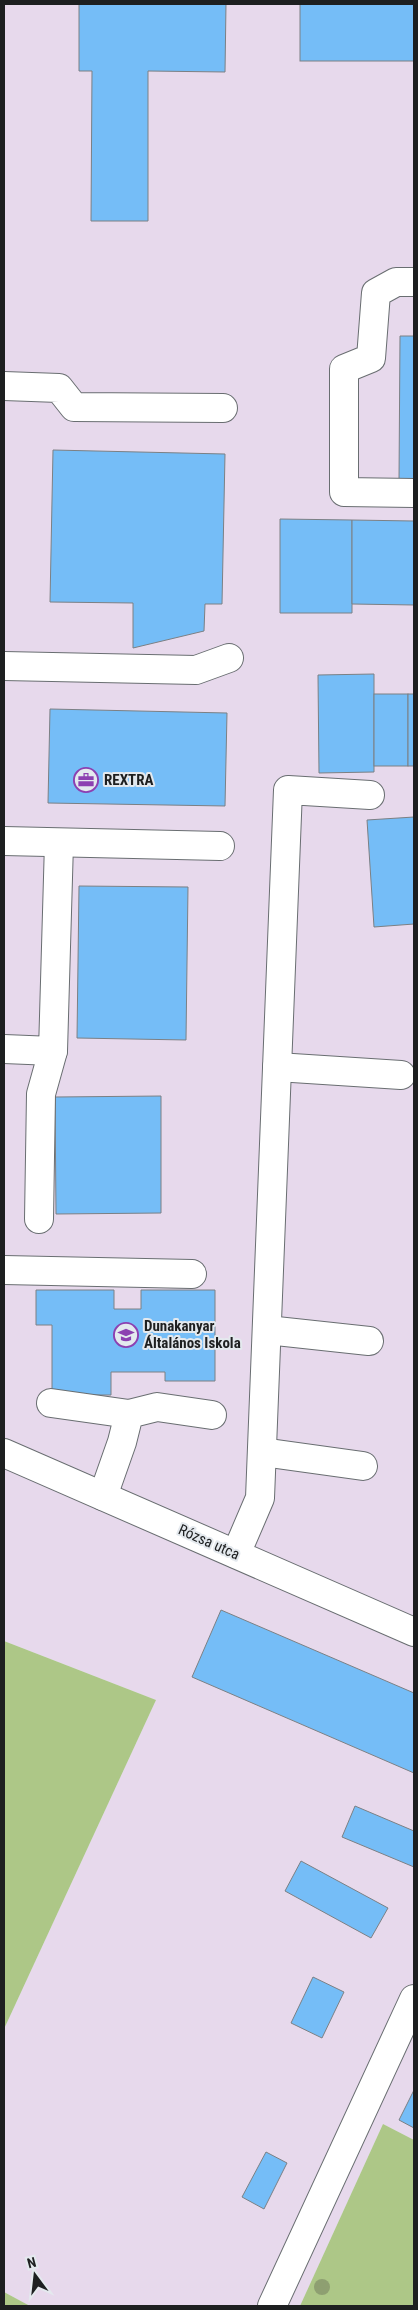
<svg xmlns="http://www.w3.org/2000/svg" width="418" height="2310" viewBox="0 0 418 2310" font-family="'Roboto Condensed',sans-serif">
<rect width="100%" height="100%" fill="#e4e9ee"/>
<path fill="#e7d9ec" d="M 4,4 L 414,4 L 414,2140 L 383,2124 L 300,2306 L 30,2306 L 4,2292 L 4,2029 L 156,1700 L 4,1641 Z"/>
<g fill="#adc787">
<path d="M 4,1641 L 156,1700 L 4,2029 Z"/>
<path d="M 383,2124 L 414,2140 L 414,2306 L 300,2306 Z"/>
<path d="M 4,2292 L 30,2306 L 4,2306 Z"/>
</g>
<g fill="#75bdf7" stroke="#7c8084">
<path d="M 79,4 L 226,4 L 225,72 L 148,71 L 148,221 L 91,221 L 92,71 L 79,71 Z"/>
<rect x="300" y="4" width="114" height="57"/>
<path d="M 400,336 L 414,336 L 414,480 L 399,480 Z"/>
<path d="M 53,450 L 225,454 L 222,604 L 205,604 L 204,631 L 133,648 L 133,603 L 50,602 Z"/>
<path d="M 280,519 L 352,520 L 352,613 L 280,613 Z"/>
<path d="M 352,520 L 414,521 L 414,605 L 352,604 Z"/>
<path d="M 374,674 L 374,772 L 319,773 L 318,675 Z"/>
<rect x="374" y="694" width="34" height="72"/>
<rect x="408" y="694" width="6" height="72"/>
<path d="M 50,709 L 227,713 L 225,806 L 48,803 Z"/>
<path d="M 414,817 L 414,924 L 374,927 L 367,820 Z"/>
<path d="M 79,886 L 188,887 L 186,1040 L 77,1038 Z"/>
<path d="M 161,1096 L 161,1213 L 56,1214 L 55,1097 Z"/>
<path d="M 36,1290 L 114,1290 L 114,1309 L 141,1309 L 141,1290 L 215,1290 L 215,1381 L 165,1381 L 165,1372 L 111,1372 L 111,1395 L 52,1395 L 52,1325 L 36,1325 Z"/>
<path d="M 221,1610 L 414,1693 L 414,1773 L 192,1677 Z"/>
<path d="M 355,1806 L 414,1831 L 414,1867 L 342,1837 Z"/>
<path d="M 301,1861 L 388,1908 L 371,1938 L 285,1891 Z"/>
<path d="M 313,1977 L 344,1992 L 322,2038 L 291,2023 Z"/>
<path d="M 414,2090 L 414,2128 L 399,2120 Z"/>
<path d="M 266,2152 L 287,2163 L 264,2209 L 242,2197 Z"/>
</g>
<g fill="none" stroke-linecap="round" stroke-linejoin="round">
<defs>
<g id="minor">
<path d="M 414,282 L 396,282 L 376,293 L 371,358 L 344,369 L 344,492 L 414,493"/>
<path d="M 4,386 L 59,388 L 74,407 L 223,408"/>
<path d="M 4,666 L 196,670 L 229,658"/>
<path d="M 4,841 L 220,846"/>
<path d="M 4,1049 L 53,1051 L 59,843"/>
<path d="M 277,1067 L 401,1075"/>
<path d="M 39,1219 L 41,1094 L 53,1051"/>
<path d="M 4,1270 L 192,1274"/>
<path d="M 267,1330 L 369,1341"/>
<path d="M 51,1403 L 129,1414"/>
<path d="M 262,1452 L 363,1466"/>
<path d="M 4,1453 L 414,1632"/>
<path d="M 103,1496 L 122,1442 L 129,1414 L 157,1407 L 212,1415"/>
<path d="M 236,1554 L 260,1498 L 288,790 L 370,795"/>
<path d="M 272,2306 L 414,1999"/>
</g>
</defs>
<use href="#minor" stroke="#696e71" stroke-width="30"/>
<use href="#minor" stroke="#fff" stroke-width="28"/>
</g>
<circle fill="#8e9f71" cx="322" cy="2287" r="8"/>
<defs>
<symbol id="office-ring" viewBox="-11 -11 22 22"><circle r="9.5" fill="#e4e9ee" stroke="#8c40b1" stroke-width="1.5"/><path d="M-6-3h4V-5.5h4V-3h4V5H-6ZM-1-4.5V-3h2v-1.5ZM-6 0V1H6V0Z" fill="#8c40b1"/></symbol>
<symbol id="school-ring" viewBox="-11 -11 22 22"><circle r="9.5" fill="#e4e9ee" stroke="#8c40b1" stroke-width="1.5"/><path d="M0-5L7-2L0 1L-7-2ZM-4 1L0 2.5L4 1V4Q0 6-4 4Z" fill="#8c40b1"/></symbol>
</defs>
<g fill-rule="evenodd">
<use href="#office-ring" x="72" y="766" width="28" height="28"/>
<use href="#school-ring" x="112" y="1321" width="28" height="28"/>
</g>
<g text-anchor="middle" stroke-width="4" stroke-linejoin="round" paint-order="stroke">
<g font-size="15" font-weight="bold" fill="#1d1f20" stroke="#e4e9ee" text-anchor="start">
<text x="104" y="785">REXTRA</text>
<text x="144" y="1331">Dunakanyar<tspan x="144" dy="17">Általános Iskola</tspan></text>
</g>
<g font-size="15" fill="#1d1f20" stroke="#e4e9ee">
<text transform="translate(209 1542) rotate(24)" y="5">Rózsa utca</text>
</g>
</g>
<rect width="418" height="2310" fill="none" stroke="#1d1f20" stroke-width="10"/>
<g transform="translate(35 2275) rotate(345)" stroke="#e4e9ee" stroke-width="4" paint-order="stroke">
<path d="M0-4L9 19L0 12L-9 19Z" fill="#1d1f20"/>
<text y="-8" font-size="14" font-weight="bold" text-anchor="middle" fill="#1d1f20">N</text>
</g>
</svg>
